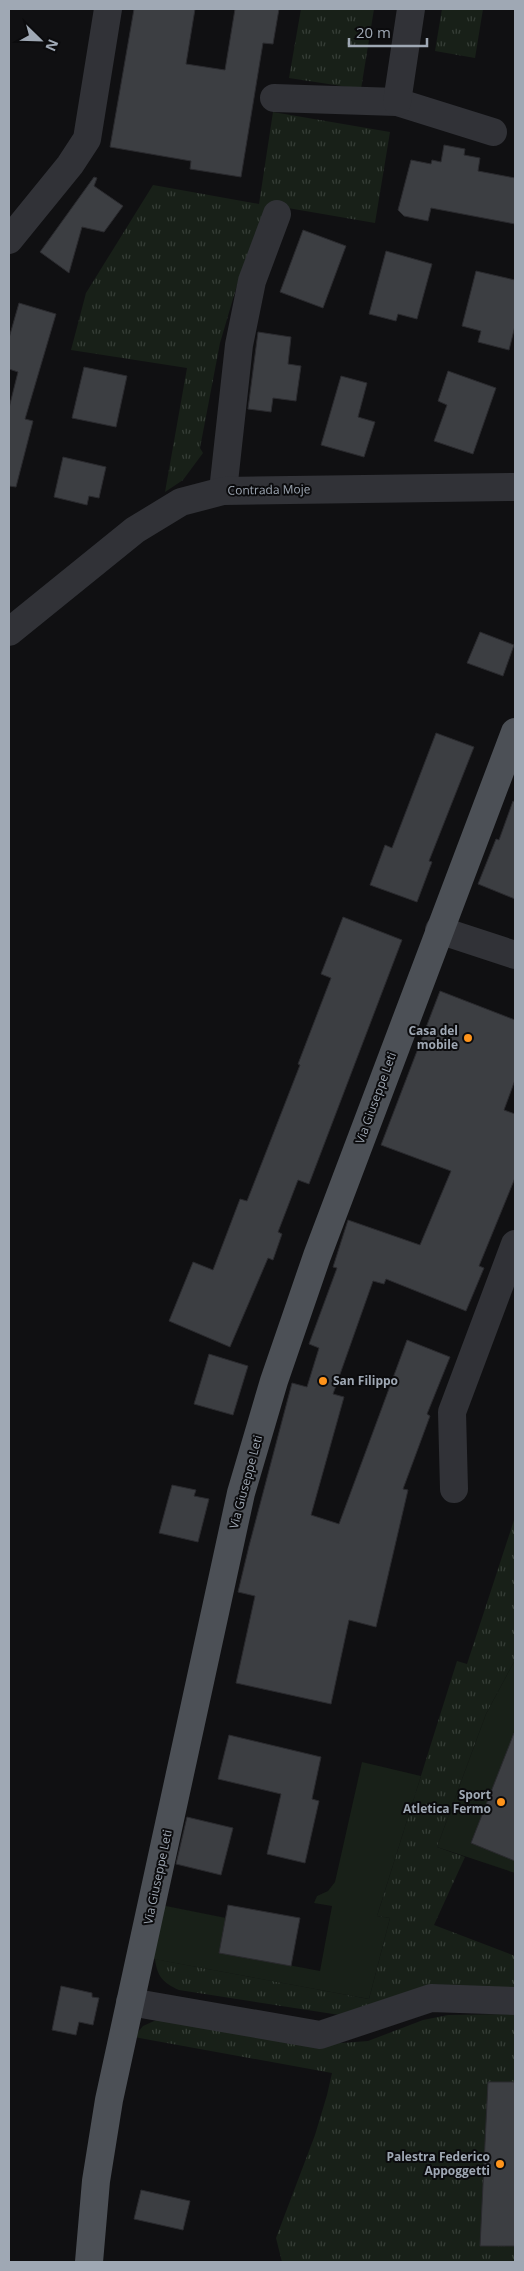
<svg xmlns="http://www.w3.org/2000/svg" width="524" height="2271" viewBox="0 0 524 2271" font-family="'Open Sans',sans-serif">
<defs>
<pattern id="grass-tufts" width="24" height="20" patternUnits="userSpaceOnUse" patternTransform="scale(1.25)"><rect width="24" height="20" fill="#182018"/><path d="M3 7l-1-3M5 7V3M7 7l1-3M15 17l-1-3M17 17v-4M19 17l1-3" fill="none" stroke="#363e37"/></pattern>
</defs>
<rect width="100%" height="100%" fill="#101012"/>
<g fill="url(#grass-tufts)">
<path d="M 301,9 L 374,9 L 361,89 L 289,78 Z"/>
<path d="M 442,9 L 483,9 L 475,58 L 435,51 Z"/>
<path d="M 273,112 L 390,132 L 375,223 L 282,207 L 240,275 L 220,343 L 200,448 L 203,453 L 183,480 L 165,492 L 187,368 L 71,350 L 86,293 L 153,185 L 259,204 Z"/>
<path d="M 515,1517 L 515,1660 L 486,1714 L 437,1847 L 465,1857 L 434,1925 L 515,1956 L 515,1990 L 359,2018 L 179,1990 C 163,1983 157,1976 155,1959 L 369,1999 L 390,1918 L 377,1916 L 457,1661 L 467,1664 Z"/>
<path d="M 515,2014 L 515,2082 L 488,2082 L 480,2246 L 515,2246 L 515,2262 L 282,2262 L 276,2238 L 315,2135 L 327,2095 L 332,2073 L 134,2037 L 143,2026 L 163,2017 L 342,2043 L 368,2041 L 423,2020 L 448,2015 Z"/>
</g>
<g fill="#182018">
<path d="M 515,1660 L 515,1873 L 437,1847 L 486,1714 Z"/>
<path d="M 362,1762 L 421,1776 L 377,1916 L 390,1918 L 369,1999 L 148,1958 L 161,1905 L 226,1918 L 219,1952 L 320,1971 L 332,1906 L 314,1903 L 317,1896 L 328,1891 L 335,1882 Z"/>
</g>
<g fill="#3c3e42" stroke="#2a2a2e">
<path d="M 134,9 L 195,9 L 186,64 L 225,70 L 235,9 L 279,9 L 273,44 L 263,43 L 241,177 L 190,169 L 191,161 L 110,147 Z"/>
<path d="M 444,145 L 465,149 L 464,155 L 480,158 L 478,171 L 515,178 L 515,224 L 431,208 L 428,221 L 404,216 L 398,210 L 411,160 L 431,164 L 432,160 L 441,162 Z"/>
<path d="M 94,177 L 97,178 L 94,186 L 123,206 L 104,232 L 82,227 L 69,273 L 40,252 Z"/>
<path d="M 303,230 L 346,246 L 323,308 L 280,292 Z"/>
<path d="M 386,251 L 432,264 L 417,319 L 398,314 L 396,321 L 369,314 Z"/>
<path d="M 476,271 L 515,280 L 515,326 L 509,350 L 478,342 L 481,331 L 462,326 Z"/>
<path d="M 19,303 L 56,314 L 25,419 L 33,421 L 16,487 L 9,486 L 9,408 L 18,372 L 9,369 L 9,338 Z"/>
<path d="M 258,332 L 291,337 L 288,364 L 301,366 L 296,401 L 273,398 L 271,412 L 248,409 Z"/>
<path d="M 84,367 L 127,376 L 116,427 L 72,418 Z"/>
<path d="M 448,371 L 496,388 L 473,454 L 434,441 L 447,405 L 438,401 Z"/>
<path d="M 341,376 L 367,383 L 358,417 L 375,422 L 364,457 L 321,445 Z"/>
<path d="M 63,457 L 106,467 L 99,498 L 89,496 L 87,505 L 54,497 Z"/>
<path d="M 480,632 L 514,645 L 503,676 L 467,663 Z"/>
<path d="M 436,733 L 474,747 L 429,861 L 432,862 L 417,902 L 370,885 L 385,845 L 392,848 Z"/>
<path d="M 513,801 L 515,802 L 515,899 L 478,884 L 496,839 L 499,840 Z"/>
<path d="M 343,917 L 402,940 L 309,1184 L 298,1180 L 278,1232 L 282,1234 L 273,1260 L 268,1258 L 230,1347 L 169,1321 L 193,1262 L 213,1270 L 240,1199 L 247,1201 L 300,1065 L 298,1064 L 331,978 L 321,974 Z"/>
<path d="M 440,991 L 515,1020 L 515,1080 L 504,1110 L 515,1114 L 515,1178 L 479,1266 L 484,1268 L 466,1311 L 386,1279 L 384,1284 L 373,1281 L 333,1394 L 344,1397 L 311,1515 L 339,1524 L 407,1340 L 450,1357 L 427,1414 L 430,1416 L 403,1489 L 408,1490 L 376,1627 L 349,1620 L 331,1704 L 236,1683 L 255,1596 L 238,1592 L 249,1546 L 292,1383 L 307,1387 L 319,1348 L 309,1344 L 337,1268 L 333,1267 L 348,1220 L 420,1245 L 451,1171 L 381,1145 Z"/>
<path d="M 209,1354 L 248,1366 L 233,1415 L 194,1404 Z"/>
<path d="M 172,1485 L 196,1490 L 194,1496 L 209,1499 L 198,1542 L 159,1533 Z"/>
<path d="M 514,1733 L 515,1733 L 515,1861 L 471,1843 Z"/>
<path d="M 229,1735 L 321,1757 L 312,1799 L 319,1801 L 305,1863 L 267,1854 L 281,1794 L 218,1779 Z"/>
<path d="M 187,1817 L 233,1828 L 221,1875 L 176,1864 Z"/>
<path d="M 228,1905 L 300,1918 L 291,1966 L 219,1953 Z"/>
<path d="M 61,1986 L 92,1993 L 92,1997 L 99,1998 L 93,2025 L 79,2022 L 76,2035 L 52,2030 Z"/>
<path d="M 488,2082 L 515,2082 L 515,2246 L 480,2246 Z"/>
<path d="M 141,2190 L 190,2201 L 183,2230 L 134,2219 Z"/>
</g>
<g fill="none" stroke-linecap="round" stroke-linejoin="round">
<g stroke="#313237" stroke-width="28">
<path d="M 274,98 L 397,102 L 493,132"/>
<path d="M 397,102 L 411,9"/>
<path d="M 9,240 L 70,165 L 87,139 L 108,9"/>
<path d="M 223,491 L 239,345 L 252,281 L 277,214"/>
<path d="M 9,632 L 135,530 L 181,502 L 223,491 L 515,487"/>
<path d="M 439,930 L 515,955"/>
<path d="M 454,1489 L 452,1412 L 515,1244"/>
<path d="M 130,2002 L 320,2035 L 431,1998 L 515,2001"/>
</g>
<path stroke="#4c5056" stroke-width="28" d="M 89,2262 L 96,2181 L 109,2100 L 241,1493 L 274,1381 L 317,1256 L 515,732"/>
</g>
<g fill="#ff941b" stroke="#0b0b0d" stroke-width="2">
<circle cx="468" cy="1038" r="5"/>
<circle cx="323" cy="1381" r="5"/>
<circle cx="501" cy="1802" r="5"/>
<circle cx="500" cy="2164" r="5"/>
</g>
<g text-anchor="middle" stroke-width="4" stroke-linejoin="round" paint-order="stroke">
<g font-size="12" fill="#9fa8b4" stroke="#0b0b0d">
<text transform="translate(269 490) rotate(-1)" y="4">Contrada Moje</text>
<text transform="translate(376 1098) rotate(-70)" y="4">Via Giuseppe Leti</text>
<text transform="translate(246 1482) rotate(-75)" y="4">Via Giuseppe Leti</text>
<text transform="translate(158 1877) rotate(-78)" y="4">Via Giuseppe Leti</text>
</g>
<g font-size="12" font-weight="bold" fill="#9fa8b4" stroke="#0b0b0d" text-anchor="end">
<text x="458" y="1035">Casa del<tspan x="458" dy="14">mobile</tspan></text>
<text x="333" y="1385" text-anchor="start">San Filippo</text>
<text x="491" y="1799">Sport<tspan x="491" dy="14">Atletica Fermo</tspan></text>
<text x="490" y="2161">Palestra Federico<tspan x="490" dy="14">Appoggetti</tspan></text>
</g>
</g>
<rect width="524" height="2271" fill="none" stroke="#9fa8b4" stroke-width="20"/>
<g transform="translate(40 40) rotate(113)" stroke="#0b0b0d" stroke-width="4" paint-order="stroke">
<path d="M0-4L9 19L0 12L-9 19Z" fill="#9fa8b4"/>
<text y="-8" font-size="14" font-weight="bold" text-anchor="middle" fill="#9fa8b4">N</text>
</g>
<path d="M349 38v8h78v-8" fill="none" stroke="#9fa8b4" stroke-width="2.5"/>
<text x="356" y="38" font-size="15" fill="#9fa8b4" stroke="#0b0b0d" stroke-width="4" paint-order="stroke">20 m</text>
</svg>
